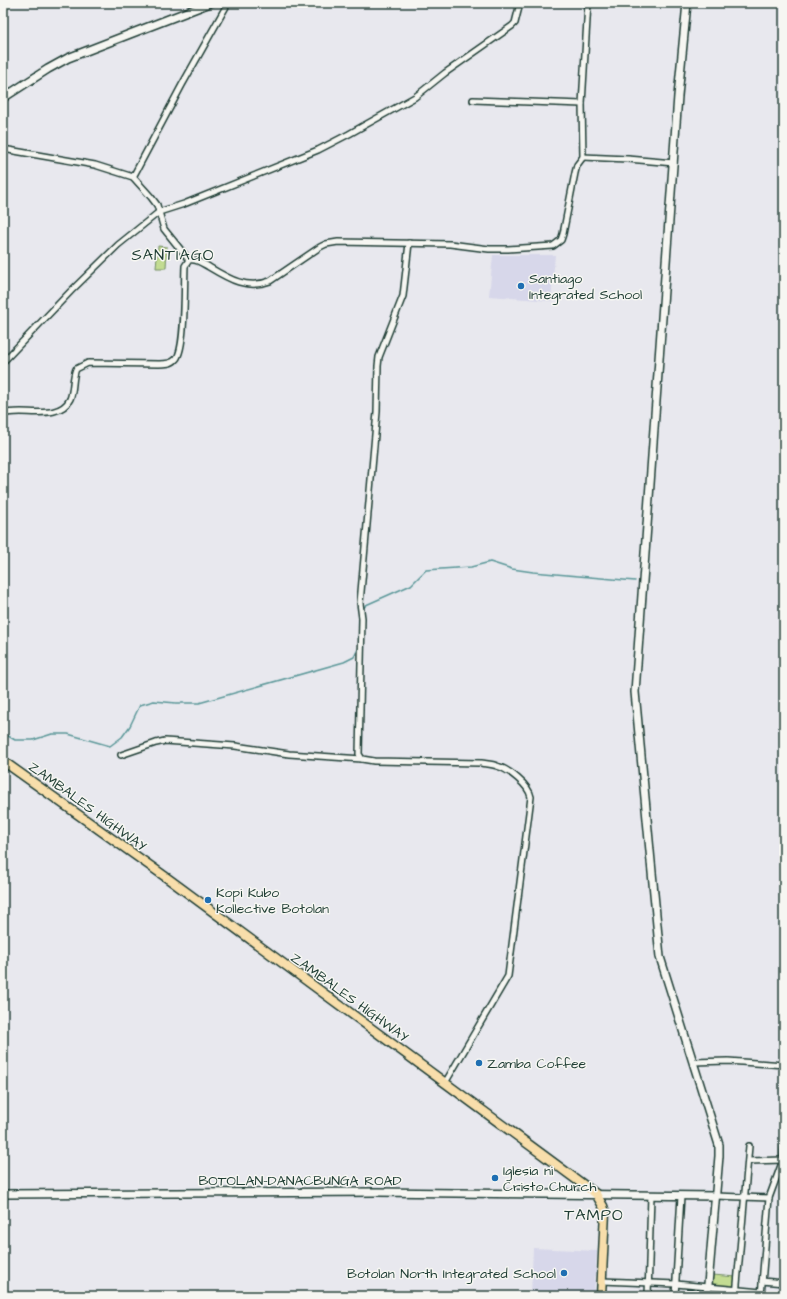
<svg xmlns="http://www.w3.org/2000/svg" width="787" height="1299" viewBox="0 0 787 1299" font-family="'Architects Daughter',sans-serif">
<rect width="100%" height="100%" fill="#e8e8ee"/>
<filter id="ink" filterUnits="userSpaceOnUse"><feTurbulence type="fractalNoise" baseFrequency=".025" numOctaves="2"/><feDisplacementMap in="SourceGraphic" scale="8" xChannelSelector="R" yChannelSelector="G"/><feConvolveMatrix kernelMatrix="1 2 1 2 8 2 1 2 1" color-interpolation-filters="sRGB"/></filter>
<g filter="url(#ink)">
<g fill="#d7d7ea">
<path d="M 493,255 L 555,255 L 551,301 L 489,296 Z"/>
<path d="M 533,1248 L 597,1251 L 594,1296 L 531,1296 Z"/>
</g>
<g fill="#c3dc92" stroke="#718c63">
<path d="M 158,246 L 167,247 L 166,268 L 156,268 Z"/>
<path d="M 713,1275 L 736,1277 L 735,1288 L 712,1286 Z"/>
</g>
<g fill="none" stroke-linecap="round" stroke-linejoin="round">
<g stroke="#5a9798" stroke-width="1.5">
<path d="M 362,610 L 366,605 L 411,585 L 426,570 L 471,567 L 490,562 L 512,569 L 533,572 L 635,581"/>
<path d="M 3,733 L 15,740 L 33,740 L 52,734 L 68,734 L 110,746 L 122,737 L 130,726 L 140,705 L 154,701 L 176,703 L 199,703 L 344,662 L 354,657 L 359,647 L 359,614"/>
</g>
<defs>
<g id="street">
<path d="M 473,100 L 582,104"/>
<path d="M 3,149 L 95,165 L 133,177 L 151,197 L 157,205 L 164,229 L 189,260"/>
<path d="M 583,157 L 628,159 L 674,163"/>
<path d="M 133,177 L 182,85 L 228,3"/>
<path d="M 409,243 L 403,296 L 379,357 L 378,366 L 377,412 L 360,603 L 362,618 L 359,754 L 362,759 L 374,761 L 481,763 C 486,764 492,764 497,766 C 508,769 529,785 531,797 L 508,976 L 445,1083"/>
<path d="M 3,362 L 71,291 L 118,245 L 159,212 L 184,204 L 318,150 L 349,134 L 415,97 L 445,73 L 512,26 L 515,23 L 520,3"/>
<path d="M 3,414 C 22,407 59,422 70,399 C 74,390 72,378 76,369 L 88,363 L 159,364 C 165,364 172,364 176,359 C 186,348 184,283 185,266 L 189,260 C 197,259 202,263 209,267 C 229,279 247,290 270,281 L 320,247 L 326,244 L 338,242 L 450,244 L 489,249 L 508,249 L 553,246 L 561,240 L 563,234 L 575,173 L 577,165 L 583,157 L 582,104 L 588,3"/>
<path d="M 121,755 L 156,743 L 165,741 L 235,746 L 289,754 L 362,759"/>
<path d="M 693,1062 L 728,1061 L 784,1065"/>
<path d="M 748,1161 L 783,1160"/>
<path d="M 715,1196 L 769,1198"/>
<path d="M 602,1281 L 676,1284 L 761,1292"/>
<path d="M 762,1281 L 784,1283"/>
<path d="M 648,1296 L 651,1195"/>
<path d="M 675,1296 L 681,1196"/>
<path d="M 736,1296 L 749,1146"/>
<path d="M 761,1296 L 769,1198 L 783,1160 L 784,1144"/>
</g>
<g id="secondary">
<path d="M 687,3 L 678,96 L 635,692 L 660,957 L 719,1145 L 719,1156 L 707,1296"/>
<path d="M 3,98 L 48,69 L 68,58 L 210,3"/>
<path d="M 3,1194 L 378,1192 L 715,1196"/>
</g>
<path id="primary" d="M 3,761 L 170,880 L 596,1194 L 603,1206 L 605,1212 L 601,1296"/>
</defs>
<use href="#street" stroke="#1f3d34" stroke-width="8"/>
<use href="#secondary" stroke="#1f3d34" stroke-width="10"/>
<use href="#primary" stroke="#1f3d34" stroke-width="11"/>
<use href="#street" stroke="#f6f6f2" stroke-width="5"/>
<use href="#secondary" stroke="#f6f6f2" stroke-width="7"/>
<use href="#primary" stroke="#f8deab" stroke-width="8"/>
</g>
</g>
<g fill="#1f6fb2" stroke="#f6f6f2" stroke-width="1.5">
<circle cx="521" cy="286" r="4"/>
<circle cx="208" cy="900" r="4"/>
<circle cx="479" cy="1063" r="4"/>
<circle cx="495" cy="1178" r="4"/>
<circle cx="564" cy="1273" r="4"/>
</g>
<g text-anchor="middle" stroke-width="3" stroke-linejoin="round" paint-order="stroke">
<g font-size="14" fill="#1f3d34" stroke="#f6f6f2" text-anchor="start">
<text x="529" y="283">Santiago<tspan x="529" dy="16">Integrated School</tspan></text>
<text x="216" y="897">Kopi Kubo<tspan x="216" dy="16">Kollective Botolan</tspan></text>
<text x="487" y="1068">Zamba Coffee</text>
<text x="503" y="1175">Iglesia ni<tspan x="503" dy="16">Cristo Church</tspan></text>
<text x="556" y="1278" text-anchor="end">Botolan North Integrated School</text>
</g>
<g font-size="14" fill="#1f3d34" stroke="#f6f6f2">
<text transform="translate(88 806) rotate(36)" y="5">ZAMBALES HIGHWAY</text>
<text transform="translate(350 997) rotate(36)" y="5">ZAMBALES HIGHWAY</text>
<text x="300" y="1185">BOTOLAN-DANACBUNGA ROAD</text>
</g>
<g font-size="16" letter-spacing="1" fill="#1f3d34" stroke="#f6f6f2">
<text x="173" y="260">SANTIAGO</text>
<text x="594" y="1220">TAMPO</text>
</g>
</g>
<rect width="787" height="1299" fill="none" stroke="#f6f6f2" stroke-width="16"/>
<rect x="8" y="8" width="771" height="1283" fill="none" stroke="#1f3d34" stroke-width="1.5" filter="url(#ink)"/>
</svg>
